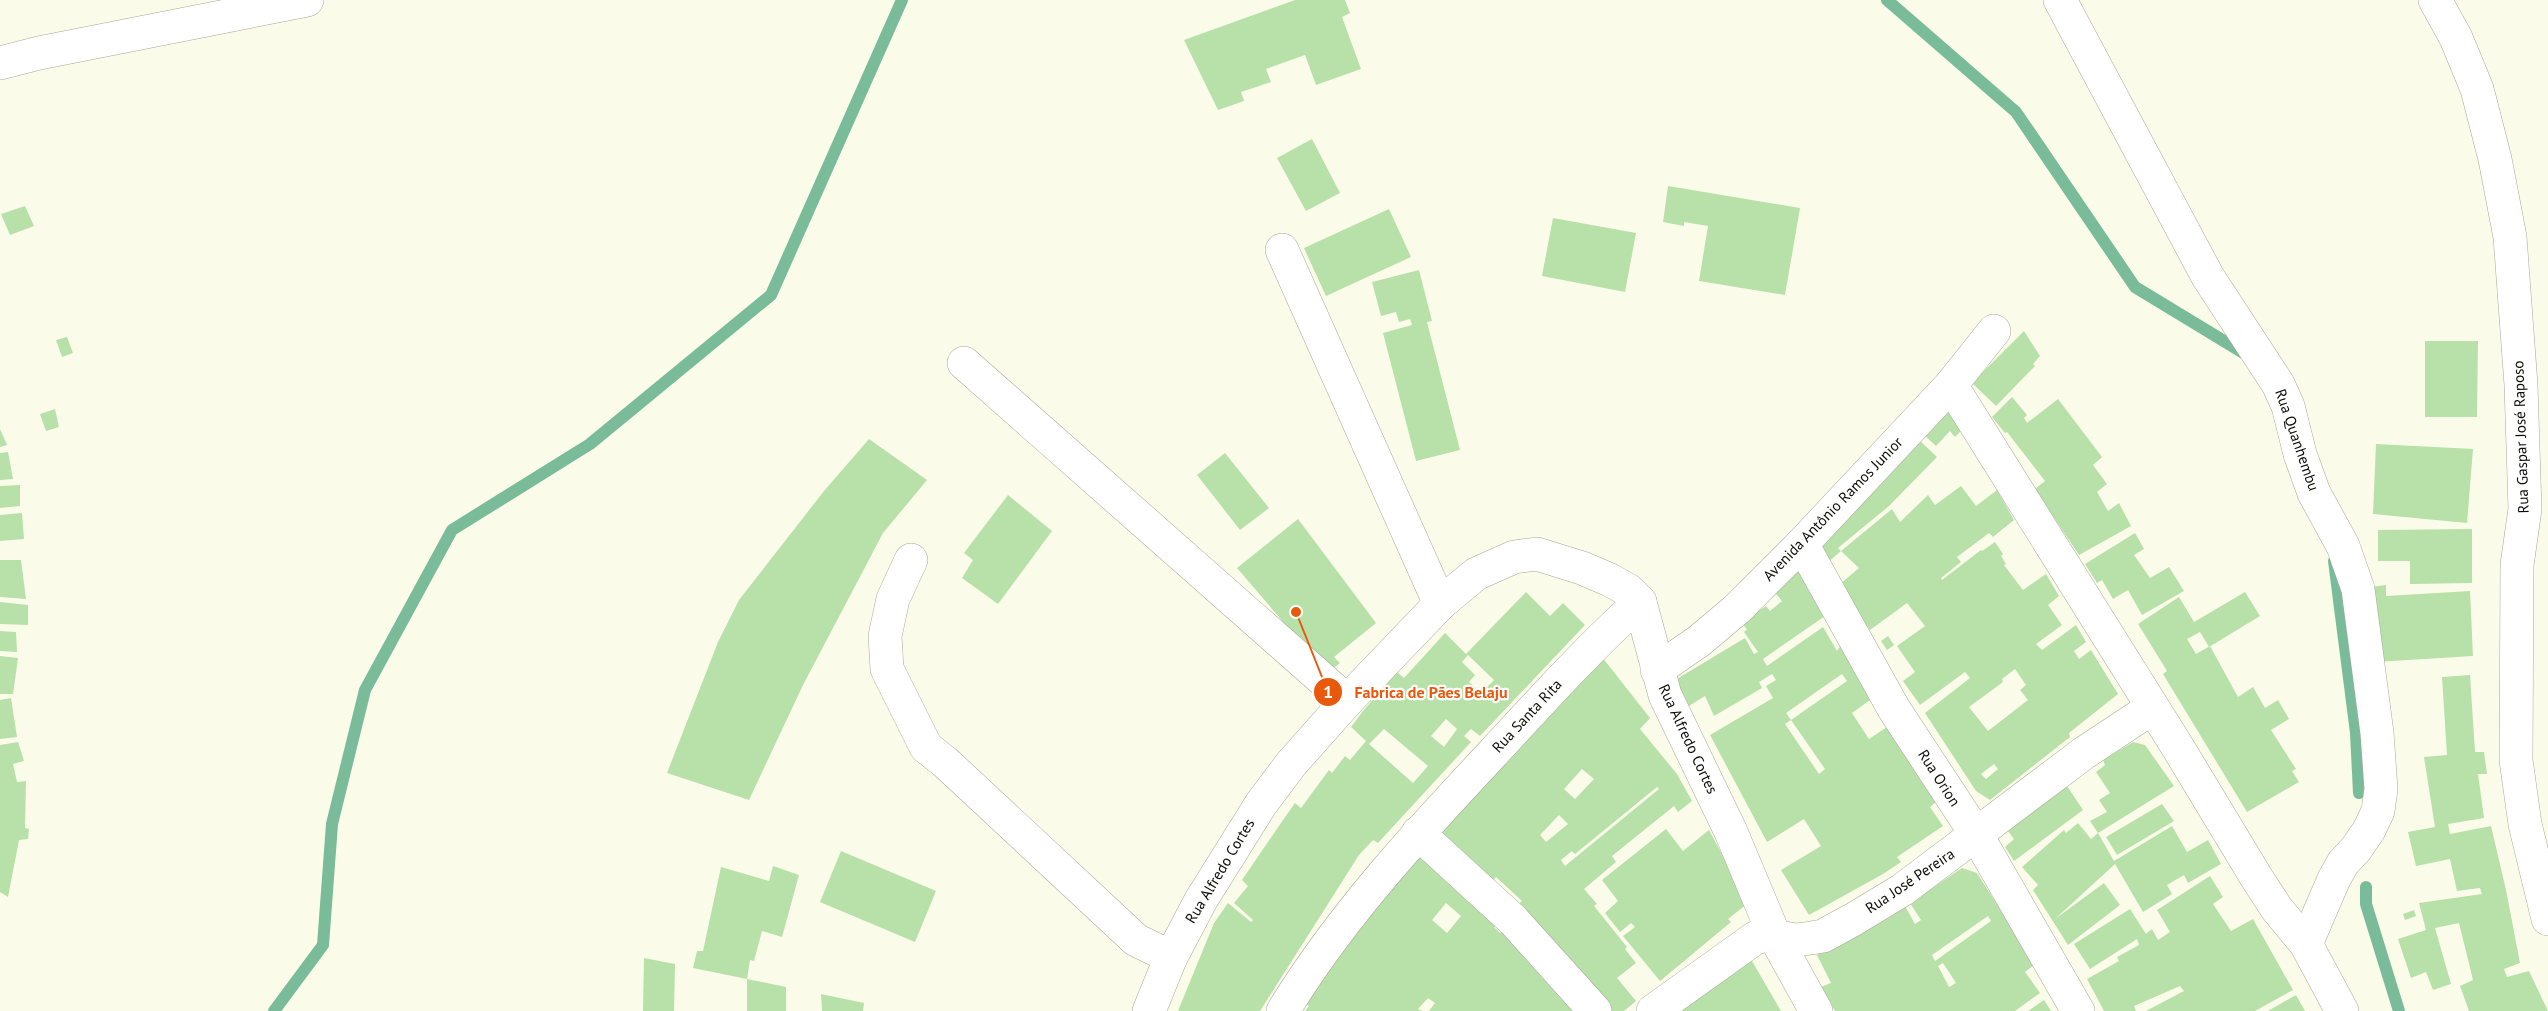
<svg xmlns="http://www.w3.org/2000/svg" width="2548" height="1011" viewBox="0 0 2548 1011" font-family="'PT Sans',sans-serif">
<rect width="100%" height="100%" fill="#fafce9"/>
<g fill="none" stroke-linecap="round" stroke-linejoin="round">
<g stroke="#7abc9a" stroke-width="12">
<path d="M 1887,0 L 2016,112 L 2135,287 L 2247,355"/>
<path d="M 2334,561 L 2356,733 L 2359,793"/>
<path d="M 2366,887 L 2366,904 L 2399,1011"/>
<path d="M 274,1011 L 323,945 L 332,824 L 365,690 L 452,530 L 590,444 L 771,295 L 902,0"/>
</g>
</g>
<g fill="#b8e0a9" fill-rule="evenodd">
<path d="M 1295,0 L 1345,0 L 1350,13 L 1342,17 L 1361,69 L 1316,85 L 1305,55 L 1266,69 L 1271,82 L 1241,92 L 1244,101 L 1218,110 L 1184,40 Z"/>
<path d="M 1312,139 L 1340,193 L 1306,211 L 1277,158 Z"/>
<path d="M 1668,186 L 1800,208 L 1785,295 L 1699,281 L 1708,226 L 1684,222 L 1684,226 L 1663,222 Z"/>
<path d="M 25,206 L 34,226 L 10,235 L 1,214 Z"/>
<path d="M 1389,209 L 1411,257 L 1326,296 L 1304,248 Z"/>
<path d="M 1553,218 L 1636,233 L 1625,292 L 1542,276 Z"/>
<path d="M 1419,270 L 1432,321 L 1427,322 L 1460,450 L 1416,461 L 1383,333 L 1412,325 L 1410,319 L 1399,322 L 1396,312 L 1381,316 L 1372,282 Z"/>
<path d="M 2024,331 L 2040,356 L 2033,364 L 2035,366 L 1996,406 L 1972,383 Z"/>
<path d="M 67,337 L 73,353 L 62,357 L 56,340 Z"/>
<path d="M 2425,341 L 2478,341 L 2477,417 L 2425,417 Z"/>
<path d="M 2012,397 L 2027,415 L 2024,418 L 2027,423 L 2058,399 L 2102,457 L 2093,465 L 2107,484 L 2097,492 L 2108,511 L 2119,503 L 2131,526 L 2079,555 L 2035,489 L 2045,481 L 2007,432 L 2005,433 L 1992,417 Z"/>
<path d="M 1955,400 L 1971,420 L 1955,437 L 1950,431 L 1936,446 L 1922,433 Z"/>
<path d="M 55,409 L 59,427 L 46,431 L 40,414 Z"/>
<path d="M 0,429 L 7,445 L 0,447 Z"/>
<path d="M 1917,438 L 1937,457 L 1889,506 L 1838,548 L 1841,551 L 1826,564 L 1812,542 Z"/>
<path d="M 869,439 L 927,480 L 883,533 L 803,685 L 749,800 L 667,773 L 718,642 L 739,600 L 824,491 Z"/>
<path d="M 2376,444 L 2473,449 L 2467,523 L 2373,514 Z"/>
<path d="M 8,452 L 13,479 L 0,480 L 0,453 Z"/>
<path d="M 1225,453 L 1269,508 L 1240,530 L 1197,475 Z"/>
<path d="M 20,485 L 20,506 L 0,508 L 0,486 Z"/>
<path d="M 1961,486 L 1976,506 L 1997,490 L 2014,520 L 1993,537 L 1989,533 L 1957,557 L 1961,562 L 1941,578 L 1942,580 L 1981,550 L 1982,551 L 1995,542 L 2003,554 L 2001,556 L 2006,564 L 2004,565 L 2023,590 L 2046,574 L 2059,596 L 2048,605 L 2062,625 L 2036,644 L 2042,650 L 2076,625 L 2086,642 L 2074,651 L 2079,659 L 2091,650 L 2118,694 L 2069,733 L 2070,737 L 1990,800 L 1976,791 L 1925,713 L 1970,678 L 1965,672 L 1920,705 L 1903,681 L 1915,672 L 1897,646 L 1925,626 L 1907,603 L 1870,630 L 1839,585 L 1859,568 L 1841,551 L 1892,509 L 1900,522 L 1928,495 L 1935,505 ZM 2015,669 L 2026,685 L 2020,690 L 2028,700 L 1988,731 L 1969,707 L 2003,682 L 2002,679 ZM 1994,764 L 1998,769 L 1986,779 L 1981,774 Z"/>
<path d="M 1008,495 L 1052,531 L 998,604 L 962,578 L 973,560 L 964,553 Z"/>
<path d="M 22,513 L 24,539 L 0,541 L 0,515 Z"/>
<path d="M 1298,519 L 1376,623 L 1334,657 L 1340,663 L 1327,673 L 1237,568 Z"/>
<path d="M 2472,529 L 2472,583 L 2410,584 L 2410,561 L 2378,561 L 2378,530 Z"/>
<path d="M 2135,533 L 2144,549 L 2134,555 L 2150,578 L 2169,567 L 2184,591 L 2142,615 L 2128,590 L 2113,599 L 2102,580 L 2097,583 L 2085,564 Z"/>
<path d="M 0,560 L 21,560 L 26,599 L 0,597 Z"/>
<path d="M 1801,566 L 1828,614 L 1763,659 L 1767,666 L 1823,627 L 1837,651 L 1841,645 L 1870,700 L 1852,713 L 1869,739 L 1887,727 L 1936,802 L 1930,807 L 1943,826 L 1897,857 L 1901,862 L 1883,874 L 1809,915 L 1781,870 L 1821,846 L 1804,819 L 1767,842 L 1710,735 L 1773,698 L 1766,686 L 1776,680 L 1772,674 L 1759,682 L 1762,688 L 1714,716 L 1705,696 L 1689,706 L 1675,680 L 1745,638 L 1754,654 L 1758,652 L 1744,632 L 1747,629 L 1741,623 L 1766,606 L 1770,611 L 1782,601 L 1773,590 ZM 1842,674 L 1847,681 L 1791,720 L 1786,713 ZM 1791,720 L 1825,769 L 1819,774 L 1785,724 Z"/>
<path d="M 2386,585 L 2386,596 L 2470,591 L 2473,656 L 2375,662 L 2371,587 Z"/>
<path d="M 1526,592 L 1550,616 L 1563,603 L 1585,625 L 1480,736 L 1471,729 L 1464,736 L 1471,742 L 1378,843 L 1373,840 L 1359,855 L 1260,1011 L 1178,1011 L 1214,923 L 1228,903 L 1251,922 L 1253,920 L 1234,903 L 1248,886 L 1242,880 L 1283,820 L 1295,803 L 1301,808 L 1329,770 L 1332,773 L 1345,756 L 1350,760 L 1366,741 L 1351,727 L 1363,711 L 1397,672 L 1404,678 L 1445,633 L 1466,654 ZM 1468,655 L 1494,680 L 1481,693 L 1469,682 L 1475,675 L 1462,662 ZM 1446,719 L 1457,729 L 1444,747 L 1431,736 ZM 1384,729 L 1428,766 L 1413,783 L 1369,744 Z"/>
<path d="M 2245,592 L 2260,616 L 2209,647 L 2200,632 L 2187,639 L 2196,654 L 2210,646 L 2238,697 L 2253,687 L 2265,708 L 2278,700 L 2289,719 L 2271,730 L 2296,769 L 2292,771 L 2299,782 L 2247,812 L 2163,674 L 2167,671 L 2138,624 L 2179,597 L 2194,622 Z"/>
<path d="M 0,602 L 28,605 L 28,625 L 0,624 Z"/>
<path d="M 0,631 L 16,632 L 17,652 L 0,651 Z"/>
<path d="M 1888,636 L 1894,645 L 1887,650 L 1881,641 Z"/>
<path d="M 0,656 L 18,658 L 13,694 L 0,694 Z"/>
<path d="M 1602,657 L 1650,718 L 1640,729 L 1677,774 L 1692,801 L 1678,812 L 1674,806 L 1612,856 L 1616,862 L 1584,889 L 1597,904 L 1594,906 L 1627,947 L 1625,949 L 1636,963 L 1617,978 L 1636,1001 L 1624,1011 L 1608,1011 L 1516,906 L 1522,901 L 1496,877 L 1491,883 L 1436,833 ZM 1582,769 L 1594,779 L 1575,799 L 1564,789 ZM 1657,787 L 1659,789 L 1565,866 L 1561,860 L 1572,851 L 1575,854 ZM 1559,815 L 1568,824 L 1546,842 L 1540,835 Z"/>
<path d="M 2470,675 L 2475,752 L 2484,752 L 2487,774 L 2478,774 L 2484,818 L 2448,824 L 2450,834 L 2491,826 L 2506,890 L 2520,963 L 2504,969 L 2507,977 L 2529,971 L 2548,1011 L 2469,1011 L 2460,986 L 2473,980 L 2459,923 L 2435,928 L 2451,984 L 2433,990 L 2426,972 L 2411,978 L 2398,939 L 2426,930 L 2419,903 L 2482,894 L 2480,888 L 2457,891 L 2450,859 L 2416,866 L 2408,832 L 2435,827 L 2424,757 L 2447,755 L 2442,677 Z"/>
<path d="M 11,698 L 17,737 L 0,739 L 0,700 Z"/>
<path d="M 18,742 L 24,761 L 13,764 L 17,782 L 26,781 L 25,828 L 29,829 L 28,839 L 19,840 L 8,897 L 0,892 L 0,745 Z"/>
<path d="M 2133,742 L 2145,745 L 2174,786 L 2098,833 L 2090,821 L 2107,812 L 2099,800 L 2110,793 L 2096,772 L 2105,765 L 2103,760 Z"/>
<path d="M 2065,783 L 2083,810 L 2014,861 L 2005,847 L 2014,839 L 2008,831 Z"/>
<path d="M 2162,804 L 2174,821 L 2117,855 L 2106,837 Z"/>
<path d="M 2078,823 L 2091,839 L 2098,833 L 2114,861 L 2172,826 L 2187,852 L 2208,840 L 2221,864 L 2188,883 L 2184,875 L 2167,885 L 2172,894 L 2143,912 L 2115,864 L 2055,919 L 2104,883 L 2120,905 L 2068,945 L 2033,890 L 2038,885 L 2022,867 L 2064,830 L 2066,833 Z"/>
<path d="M 1666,829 L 1683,851 L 1709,830 L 1748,903 L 1728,919 L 1731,922 L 1660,981 L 1623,936 L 1635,927 L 1631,923 L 1620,932 L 1605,913 L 1618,901 L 1602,880 Z"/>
<path d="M 1415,850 L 1501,920 L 1494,927 L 1500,933 L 1507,926 L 1583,1011 L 1429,1011 L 1435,1003 L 1428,998 L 1418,1009 L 1423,1011 L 1305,1011 L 1309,1006 L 1299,998 ZM 1446,903 L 1461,916 L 1447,933 L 1432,920 Z"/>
<path d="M 841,851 L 936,891 L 915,942 L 820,902 Z"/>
<path d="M 773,866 L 799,875 L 782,937 L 762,931 L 754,961 L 750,960 L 747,979 L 693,968 L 697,951 L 703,951 L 721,867 L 769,881 Z"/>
<path d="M 1962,868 L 1977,873 L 2035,964 L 2025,972 L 2040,993 L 2015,1011 L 1835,1011 L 1821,987 L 1831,983 L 1817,955 L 1905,906 L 1915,924 L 1921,920 L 1910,903 ZM 1988,916 L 1991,921 L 1935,961 L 1932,955 ZM 1943,963 L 1956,983 L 1949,987 L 1938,966 Z"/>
<path d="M 2210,876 L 2223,897 L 2213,904 L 2231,931 L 2253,919 L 2293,990 L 2255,1011 L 2146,1011 L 2184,991 L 2180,986 L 2134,1006 L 2136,1011 L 2104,1011 L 2087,979 L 2119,961 L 2117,957 L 2139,945 L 2137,939 L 2090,969 L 2074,944 L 2130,909 L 2146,934 L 2152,929 L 2158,940 L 2170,932 L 2157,910 Z"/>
<path d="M 2414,910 L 2416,916 L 2405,920 L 2403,914 Z"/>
<path d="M 1749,956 L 1781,1011 L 1672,1011 Z"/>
<path d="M 644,958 L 675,964 L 674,1011 L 643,1011 Z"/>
<path d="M 747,979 L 786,987 L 786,1011 L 747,1011 Z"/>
<path d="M 821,994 L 864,1003 L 863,1011 L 822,1011 Z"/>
<path d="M 2296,995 L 2305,1011 L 2268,1011 Z"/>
<path d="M 2044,1000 L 2051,1011 L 2028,1011 Z"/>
</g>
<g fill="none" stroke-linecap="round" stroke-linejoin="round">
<defs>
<g id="minor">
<path d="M 2060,0 L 2208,277 L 2278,384 L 2288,406 L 2300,454 L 2314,493 L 2343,546 L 2358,589 L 2377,733 L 2381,789 L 2378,811 L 2369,830 L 2356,849 L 2343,863 L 2334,879 L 2306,944"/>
<path d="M 2435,0 L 2456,38 L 2477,89 L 2495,159 L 2510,237 L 2521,385 L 2525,509 L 2517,565 L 2516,760 L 2525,824 L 2548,919"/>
<path d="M 0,63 L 39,53 L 307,0"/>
<path d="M 1282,250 L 1440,604"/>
<path d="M 964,363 L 1347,701"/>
<path d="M 1951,385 L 2177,746 L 2258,880 L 2277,909 L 2306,944 L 2342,1011"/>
<path d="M 1802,544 L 1894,709 L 1976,834 L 2078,1011"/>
<path d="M 911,560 L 893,599 L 885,636 L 887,669 L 926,747 L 945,762 L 1136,940 L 1171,957"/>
<path d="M 1657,670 L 1699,641 L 1737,609 L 1802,544 L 1951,385 L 1994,331"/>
<path d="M 1418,833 L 1513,920 L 1595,1011"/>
<path d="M 1149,1011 L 1171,957 L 1201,900 L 1261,804 L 1291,764 L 1347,701 L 1440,604 L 1476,574 L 1514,557 L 1537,554 L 1582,568 L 1610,580 L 1628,590 L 1640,602 L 1665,695 L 1731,832 L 1775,937 L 1816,1011"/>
<path d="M 1283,1011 C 1341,916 1417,834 1493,753 C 1541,701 1588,649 1640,602"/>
<path d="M 1653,1011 L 1755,938 L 1766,935 L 1796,940 L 1811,938 L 1823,936 L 1854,919 L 1902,890 L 2084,753 L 2152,708"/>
</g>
</defs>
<use href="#minor" stroke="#a7a997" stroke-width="34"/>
<use href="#minor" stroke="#fff" stroke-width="33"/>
</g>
<g text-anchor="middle" stroke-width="4.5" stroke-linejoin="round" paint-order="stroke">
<g font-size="15" fill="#0d0d07" stroke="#fff">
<text transform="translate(2521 437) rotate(-92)" y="5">Rua Gaspar José Raposo</text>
<text transform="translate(2297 440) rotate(71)" y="5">Rua Quanhembu</text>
<text transform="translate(1833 509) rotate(-46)" y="5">Avenida Antônio Ramos Junior</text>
<text transform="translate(1527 716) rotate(-47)" y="5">Rua Santa Rita</text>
<text transform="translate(1688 739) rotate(65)" y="5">Rua Alfredo Cortes</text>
<text transform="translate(1939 778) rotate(57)" y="5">Rua Orion</text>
<text transform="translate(1220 871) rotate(-59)" y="5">Rua Alfredo Cortes</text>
<text transform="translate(1910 881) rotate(-34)" y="5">Rua José Pereira</text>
</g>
</g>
<path fill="none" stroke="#e8590c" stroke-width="2" d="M1296 612L1328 692"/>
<g fill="#e8590c" stroke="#fff" stroke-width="2">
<circle cx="1296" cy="612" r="6"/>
<circle cx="1328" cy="692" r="15"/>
</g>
<g font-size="18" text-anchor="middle" font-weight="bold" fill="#fff">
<text x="1328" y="698">1</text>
</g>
<g font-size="16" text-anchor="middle" font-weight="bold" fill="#e8590c" stroke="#fff" stroke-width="4.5" stroke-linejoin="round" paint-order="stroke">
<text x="1431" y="698">Fabrica de Pães Belaju</text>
</g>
</svg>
